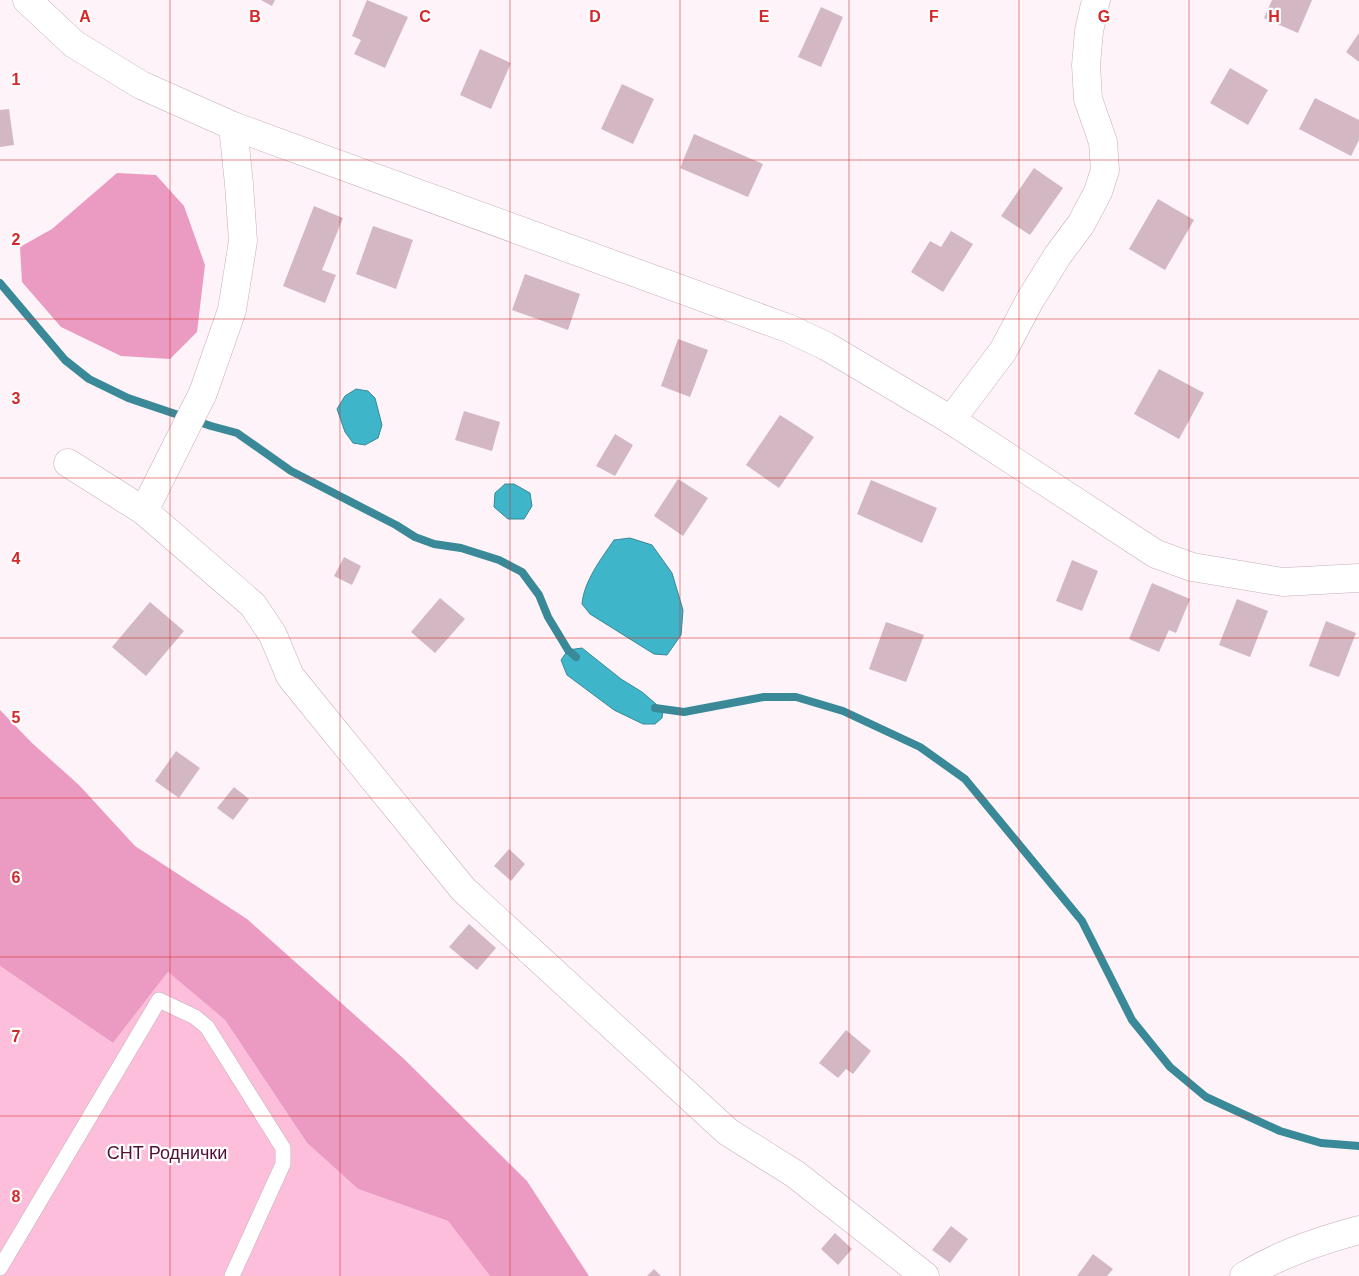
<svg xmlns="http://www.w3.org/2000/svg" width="1359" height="1276" viewBox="0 0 1359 1276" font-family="Helvetica,sans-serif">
<rect width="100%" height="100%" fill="#fef3f8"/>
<path fill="#fcbedb" d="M 0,966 L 113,1043 L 168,972 L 225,1020 L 307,1143 L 358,1189 L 448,1221 L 490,1276 L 0,1276 Z"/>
<g fill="#eb9bc2">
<path d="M 117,173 L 156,175 L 184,206 L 205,265 L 197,332 L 170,359 L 121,356 L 61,327 L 22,282 L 20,247 L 52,229 Z"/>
<path d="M 0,710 L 32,743 L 79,785 L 135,846 L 247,919 L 403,1058 L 527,1181 L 589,1276 L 490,1276 L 448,1221 L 358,1189 L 307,1143 L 225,1020 L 168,972 L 113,1043 L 0,966 Z"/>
</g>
<g fill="#3eb5c9" stroke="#398998">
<path d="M 356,389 L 368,391 L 375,398 L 382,425 L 378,438 L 365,445 L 353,443 L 345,432 L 337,409 L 345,396 Z"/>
<path d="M 505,484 L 514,484 L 530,493 L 532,506 L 524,519 L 508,519 L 494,507 L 495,493 Z"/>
<path d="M 630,538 L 652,545 L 672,573 L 683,610 L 681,635 L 667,655 L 654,654 L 590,614 L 582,604 C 584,581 601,559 614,540 Z"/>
<path d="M 582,648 L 621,679 L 642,692 L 663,710 L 662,718 L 655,724 L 643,724 L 614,710 L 567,675 L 561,660 L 568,650 Z"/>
</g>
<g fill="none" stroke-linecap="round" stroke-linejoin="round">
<g stroke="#398998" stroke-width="8">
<path d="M 0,283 L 65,360 L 89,379 L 128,398 L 211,426 L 237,433 L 291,471 L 396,525 L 415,537 L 434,544 L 461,548 L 499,560 L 522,572 L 539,595 L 548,617 L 568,650 L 576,657"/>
<path d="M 655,708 L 684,712 L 764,697 L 796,697 L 843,711 L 920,747 L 965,779 L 1082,921 L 1132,1020 L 1170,1067 L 1206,1097 L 1280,1131 L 1321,1143 L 1359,1146"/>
</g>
</g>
<g fill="#d3b8c4">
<path d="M 261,0 L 275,0 L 272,6 Z"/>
<path d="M 367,0 L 408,17 L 385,68 L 354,54 L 361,40 L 352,36 Z"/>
<path d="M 1272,0 L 1312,0 L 1298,33 L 1264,18 Z"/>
<path d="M 821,7 L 843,17 L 821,67 L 798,57 Z"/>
<path d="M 1359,33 L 1359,62 L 1346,52 Z"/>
<path d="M 480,49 L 511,63 L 491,109 L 460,95 Z"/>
<path d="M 1230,68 L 1268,90 L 1248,125 L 1210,103 Z"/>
<path d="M 622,84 L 654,99 L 633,144 L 601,129 Z"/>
<path d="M 1315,98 L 1359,120 L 1359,140 L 1351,156 L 1299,129 Z"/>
<path d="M 9,109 L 14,145 L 0,147 L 0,110 Z"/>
<path d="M 694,134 L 763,164 L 748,197 L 680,168 Z"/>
<path d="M 1034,168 L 1063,188 L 1030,235 L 1001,216 Z"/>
<path d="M 1158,199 L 1194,220 L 1165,270 L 1129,249 Z"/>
<path d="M 314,206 L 343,218 L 322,270 L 336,275 L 325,303 L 283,286 Z"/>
<path d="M 373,226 L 413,240 L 396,289 L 356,274 Z"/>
<path d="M 951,231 L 973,244 L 943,292 L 911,272 L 930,241 L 941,247 Z"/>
<path d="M 525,274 L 580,294 L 568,330 L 512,310 Z"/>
<path d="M 678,339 L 708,350 L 690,397 L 661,386 Z"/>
<path d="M 1159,369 L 1204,393 L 1179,439 L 1134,414 Z"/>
<path d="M 464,411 L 500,422 L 492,451 L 455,440 Z"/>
<path d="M 780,415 L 814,437 L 779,488 L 746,465 Z"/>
<path d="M 615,434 L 633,445 L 615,476 L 596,466 Z"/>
<path d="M 678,479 L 708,498 L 683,536 L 654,516 Z"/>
<path d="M 871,480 L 937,508 L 922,543 L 857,514 Z"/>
<path d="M 344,557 L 361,566 L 352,585 L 334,576 Z"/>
<path d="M 1072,560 L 1098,571 L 1082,611 L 1056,601 Z"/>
<path d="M 1152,583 L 1190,599 L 1176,633 L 1169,630 L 1159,652 L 1129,639 Z"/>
<path d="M 440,598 L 465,619 L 435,653 L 411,632 Z"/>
<path d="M 1237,599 L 1268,611 L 1250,657 L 1219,645 Z"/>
<path d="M 150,602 L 184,631 L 146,676 L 112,647 Z"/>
<path d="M 1326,621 L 1356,633 L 1339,677 L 1309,666 Z"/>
<path d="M 886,622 L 924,635 L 906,682 L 869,669 Z"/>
<path d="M 176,751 L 200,768 L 179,798 L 155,781 Z"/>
<path d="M 234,787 L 249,799 L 233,820 L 217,808 Z"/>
<path d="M 509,849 L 525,864 L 511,881 L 494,866 Z"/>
<path d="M 469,924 L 496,948 L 477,970 L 449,947 Z"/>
<path d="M 846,1030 L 871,1051 L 853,1074 L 846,1069 L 838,1078 L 819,1063 Z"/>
<path d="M 951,1226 L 968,1239 L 950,1263 L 932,1250 Z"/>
<path d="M 835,1233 L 852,1249 L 838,1265 L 821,1249 Z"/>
<path d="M 1093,1254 L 1113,1269 L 1107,1276 L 1077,1276 Z"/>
<path d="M 654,1269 L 661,1276 L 647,1276 Z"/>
</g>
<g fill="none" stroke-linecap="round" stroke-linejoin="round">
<defs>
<path id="service" d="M 0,1268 L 159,1000 L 195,1017 L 207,1027 L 283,1148 L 283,1164 L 232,1276"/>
<g id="minor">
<path d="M 27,0 L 74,44 L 141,85 L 233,126 L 790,329 L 826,346 L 951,420 L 1156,554 L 1192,567 L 1283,582 L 1359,578"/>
<path d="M 951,420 L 1003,351 L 1030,300 L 1058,255 L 1081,224 L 1098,192 L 1105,170 L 1103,142 L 1088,99 L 1086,65 L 1089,31 L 1096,0"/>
<path d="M 68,463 L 144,511 L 253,605 L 273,635 L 290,676 L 463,889 L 728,1132 L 795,1174 L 925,1276"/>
<path d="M 144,511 L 203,393 L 232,310 L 243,241 L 239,184 L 233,126"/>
<path d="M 1244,1276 C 1280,1254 1319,1241 1359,1230"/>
</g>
</defs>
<use href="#service" stroke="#c8adb9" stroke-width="16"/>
<use href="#minor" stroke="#c8adb9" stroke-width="29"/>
<use href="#service" stroke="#fff" stroke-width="15"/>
<use href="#minor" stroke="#fff" stroke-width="28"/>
</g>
<path fill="none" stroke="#d62828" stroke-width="1" stroke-opacity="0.55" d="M 170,0 L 170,1276M 340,0 L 340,1276M 510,0 L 510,1276M 680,0 L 680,1276M 849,0 L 849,1276M 1019,0 L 1019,1276M 1189,0 L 1189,1276M 0,160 L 1359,160M 0,319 L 1359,319M 0,478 L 1359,478M 0,638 L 1359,638M 0,798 L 1359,798M 0,957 L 1359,957M 0,1116 L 1359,1116"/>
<g text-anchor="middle" stroke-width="4.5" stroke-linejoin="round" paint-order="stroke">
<g font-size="18" fill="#540e37" stroke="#fff">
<text x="167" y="1159">СНТ Роднички</text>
</g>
</g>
<g font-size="16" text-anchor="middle" font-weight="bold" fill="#d62828" stroke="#fff" stroke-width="4.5" stroke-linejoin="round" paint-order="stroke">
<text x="85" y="22">A</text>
<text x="255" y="22">B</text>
<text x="425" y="22">C</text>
<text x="595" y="22">D</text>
<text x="764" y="22">E</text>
<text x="934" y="22">F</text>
<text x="1104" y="22">G</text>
<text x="1274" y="22">H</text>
<text x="16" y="85">1</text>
<text x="16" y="245">2</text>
<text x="16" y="404">3</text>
<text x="16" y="564">4</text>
<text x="16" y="723">5</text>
<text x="16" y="883">6</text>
<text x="16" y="1042">7</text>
<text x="16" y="1202">8</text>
</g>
</svg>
